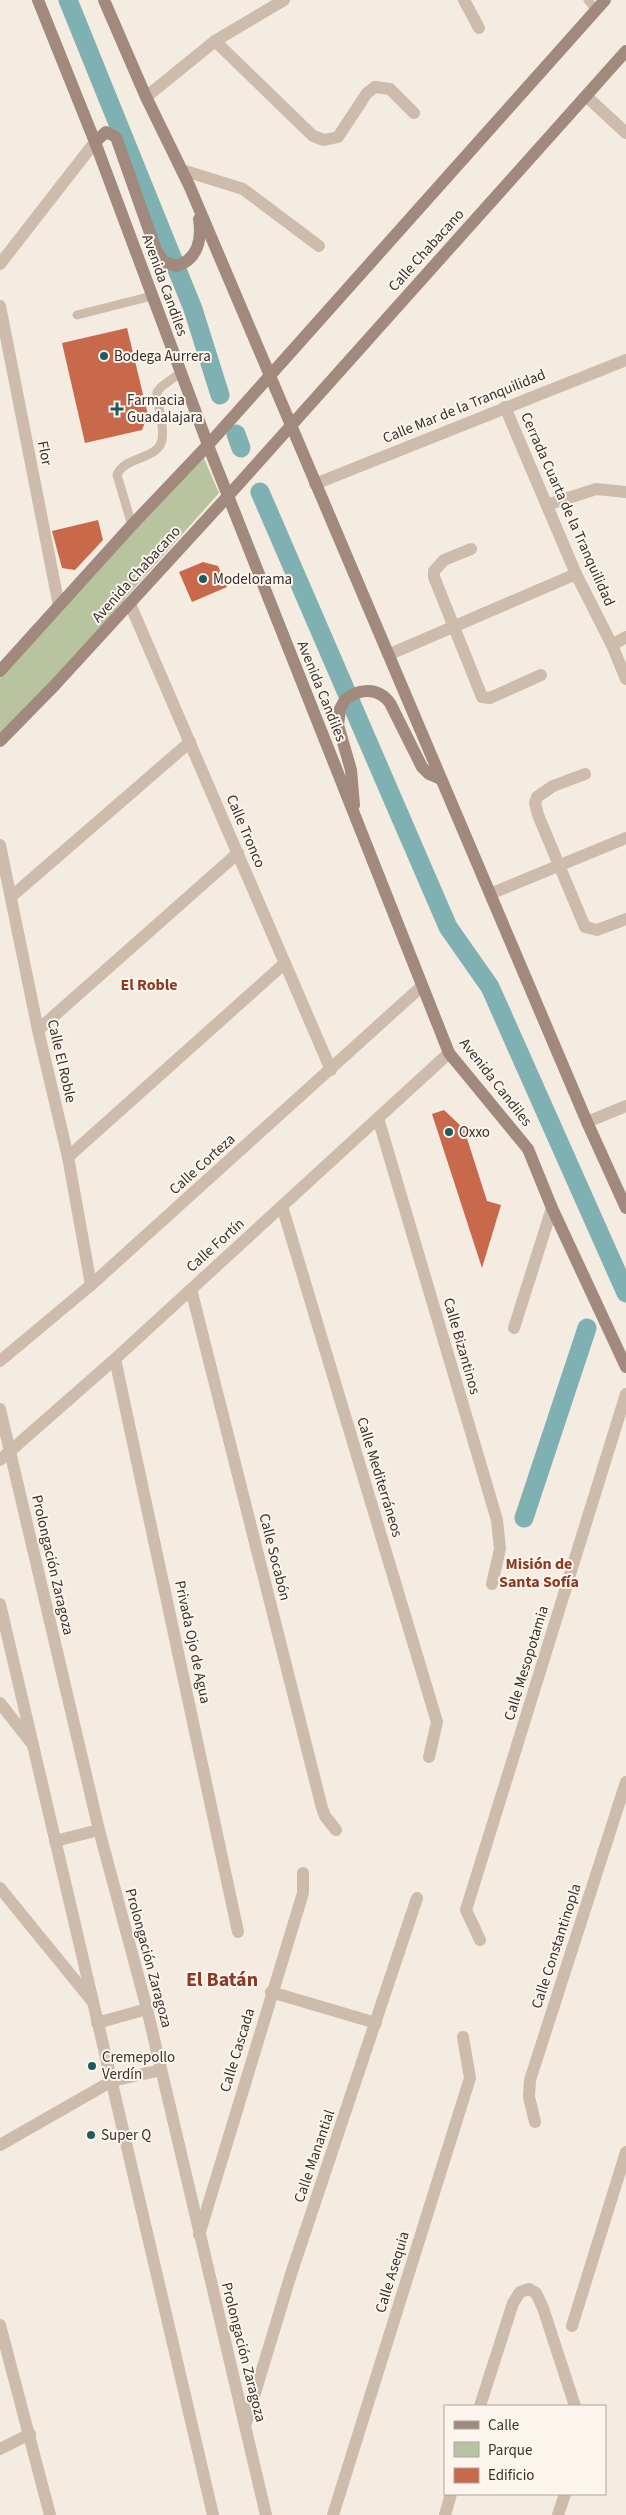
<svg xmlns="http://www.w3.org/2000/svg" width="626" height="2515" viewBox="0 0 626 2515" font-family="'Source Sans 3',sans-serif">
<rect width="100%" height="100%" fill="#f4ebe1"/>
<path fill="#b8c4a0" d="M 203,456 L 219,493 L 128,595 L 93,639 L 0,737 L 0,677 Z"/>
<g fill="none" stroke-linecap="round" stroke-linejoin="round">
<g stroke="#7fb0b2" stroke-width="19">
<path d="M 68,0 L 193,309 L 220,395"/>
<path d="M 236,434 L 241,448"/>
<path d="M 260,492 L 448,927 L 490,987 L 626,1293"/>
<path d="M 524,1518 L 587,1328"/>
</g>
</g>
<g fill="#c8694b">
<path d="M 127,328 L 148,415 L 142,430 L 85,443 L 62,343 Z"/>
<path d="M 98,520 L 103,540 L 75,570 L 62,568 L 52,531 Z"/>
<path d="M 203,562 L 218,566 L 227,587 L 192,602 L 179,572 Z"/>
<path d="M 444,1110 L 464,1129 L 487,1201 L 501,1205 L 482,1268 L 432,1114 Z"/>
</g>
<g fill="none" stroke-linecap="round" stroke-linejoin="round">
<g stroke="#cdbbac" stroke-width="9">
<path d="M 588,0 L 596,10"/>
<path d="M 77,315 L 152,296"/>
<path d="M 132,525 L 117,475 C 124,456 158,460 162,440 C 165,425 157,407 157,392 L 161,387 L 180,373"/>
</g>
<g stroke="#cdbbac" stroke-width="12">
<path d="M 464,0 L 479,28"/>
<path d="M 215,41 L 313,136 L 324,140 L 338,137 L 367,93 L 375,87 L 390,89 L 414,113"/>
<path d="M 586,96 L 626,133"/>
<path d="M 146,97 L 215,41 L 284,0"/>
<path d="M 182,170 L 243,189 L 319,246"/>
<path d="M 0,264 L 95,142"/>
<path d="M 0,306 L 59,606"/>
<path d="M 505,407 L 576,574 L 612,645 L 626,679"/>
<path d="M 315,484 L 626,360"/>
<path d="M 547,505 L 596,489 L 626,492"/>
<path d="M 471,549 L 444,560 L 434,571 L 434,577 L 482,697 L 490,698 L 541,675"/>
<path d="M 130,604 L 331,1070"/>
<path d="M 612,645 L 626,637"/>
<path d="M 390,654 L 576,574"/>
<path d="M 585,774 L 553,786 L 537,797 L 535,803 L 538,815 L 585,927 L 597,930 L 626,919"/>
<path d="M 0,845 L 38,1030 L 68,1157 L 91,1285"/>
<path d="M 490,894 L 626,838"/>
<path d="M 12,896 L 190,742"/>
<path d="M 38,1030 L 238,853"/>
<path d="M 378,1118 L 497,1520 L 500,1549 L 492,1584"/>
<path d="M 587,1122 L 626,1106"/>
<path d="M 68,1157 L 285,963"/>
<path d="M 282,1206 L 437,1722 L 429,1757"/>
<path d="M 191,1289 L 322,1808 L 325,1816 L 336,1830"/>
<path d="M 514,1328 L 552,1208"/>
<path d="M 115,1359 L 238,1932"/>
<path d="M 0,1361 L 91,1285 L 422,986"/>
<path d="M 0,1460 L 115,1359 L 449,1053"/>
<path d="M 0,1703 L 33,1745"/>
<path d="M 0,1888 L 92,2001"/>
<path d="M 480,1940 L 466,1910 L 626,1394"/>
<path d="M 271,1992 L 376,2023"/>
<path d="M 535,2122 L 529,2097 L 530,2080 L 626,1782"/>
<path d="M 0,2145 L 112,2081 L 161,2070"/>
<path d="M 199,2235 L 303,1893 L 303,1873"/>
<path d="M 0,2325 L 50,2515"/>
<path d="M 572,2326 L 626,2152"/>
<path d="M 480,2406 L 513,2303 L 520,2292 L 529,2289 L 536,2293 L 543,2308 L 575,2406"/>
<path d="M 245,2426 L 292,2271 L 417,1898"/>
<path d="M 0,2449 L 30,2434"/>
<path d="M 333,2515 L 470,2078 L 463,2037"/>
<path d="M 445,2515 L 451,2494"/>
<path d="M 558,2515 L 565,2494"/>
</g>
<g stroke="#cdbbac" stroke-width="12">
<path d="M 0,1409 L 99,1830 L 147,2009 L 266,2515"/>
<path d="M 0,1604 L 213,2515"/>
<path d="M 55,1841 L 99,1830"/>
<path d="M 97,2023 L 147,2009"/>
</g>
<g stroke="#a18a7d" stroke-width="12">
<path d="M 38,0 L 95,142 L 211,453 L 449,1053 L 528,1149 L 552,1208 L 626,1367"/>
<path d="M 104,0 L 146,97 L 189,185 L 587,1122 L 626,1208"/>
<path d="M 95,142 L 106,132 L 116,137 L 156,250 L 164,262 L 177,266 C 198,259 202,239 199,219"/>
<path d="M 0,671 L 132,525 L 208,445 L 605,0"/>
<path d="M 0,741 L 54,686 L 228,496 L 626,51"/>
<path d="M 354,805 L 351,770 L 338,725 L 340,709 L 345,700 C 359,688 378,687 390,703 L 422,767 L 429,774 L 441,779"/>
</g>
</g>
<g fill="#1f5a5e" stroke="#fbf5ee" stroke-width="2">
<circle cx="104" cy="356" r="5"/>
<path d="M114.5 401.5h5v5h5v5h-5v5h-5v-5h-5v-5h5z"/>
<circle cx="203" cy="579" r="5"/>
<circle cx="449" cy="1132" r="5"/>
<circle cx="92" cy="2066" r="5"/>
<circle cx="91" cy="2135" r="5"/>
</g>
<g text-anchor="middle" stroke-width="4" stroke-linejoin="round" paint-order="stroke">
<g font-size="15" fill="#3b302b" stroke="#fbf5ee">
<text transform="translate(426 250) rotate(-48)" y="5">Calle Chabacano</text>
<text transform="translate(165 285) rotate(70)" y="5">Avenida Candiles</text>
<text transform="translate(464 406) rotate(-22)" y="5">Calle Mar de la Tranquilidad</text>
<text transform="translate(45 453) rotate(79)" y="5">Flor</text>
<text transform="translate(568 509) rotate(66)" y="5">Cerrada Cuarta de la Tranquilidad</text>
<text transform="translate(136 574) rotate(-48)" y="5">Avenida Chabacano</text>
<text transform="translate(322 691) rotate(68)" y="5">Avenida Candiles</text>
<text transform="translate(246 831) rotate(67)" y="5">Calle Tronco</text>
<text transform="translate(62 1061) rotate(77)" y="5">Calle El Roble</text>
<text transform="translate(496 1082) rotate(52)" y="5">Avenida Candiles</text>
<text transform="translate(202 1164) rotate(-42)" y="5">Calle Corteza</text>
<text transform="translate(215 1245) rotate(-42)" y="5">Calle Fortín</text>
<text transform="translate(462 1346) rotate(74)" y="5">Calle Bizantinos</text>
<text transform="translate(380 1477) rotate(73)" y="5">Calle Mediterráneos</text>
<text transform="translate(275 1557) rotate(76)" y="5">Calle Socabón</text>
<text transform="translate(53 1565) rotate(77)" y="5">Prolongación Zaragoza</text>
<text transform="translate(193 1642) rotate(78)" y="5">Privada Ojo de Agua</text>
<text transform="translate(526 1663) rotate(-73)" y="5">Calle Mesopotamia</text>
<text transform="translate(556 1946) rotate(-72)" y="5">Calle Constantinopla</text>
<text transform="translate(149 1958) rotate(75)" y="5">Prolongación Zaragoza</text>
<text transform="translate(237 2050) rotate(-73)" y="5">Calle Cascada</text>
<text transform="translate(314 2156) rotate(-71)" y="5">Calle Manantial</text>
<text transform="translate(392 2272) rotate(-73)" y="5">Calle Asequia</text>
<text transform="translate(244 2352) rotate(76)" y="5">Prolongación Zaragoza</text>
</g>
<g font-size="15" fill="#3b302b" stroke="#fbf5ee" text-anchor="start">
<text x="114" y="361">Bodega Aurrera</text>
<text x="127" y="405">Farmacia<tspan x="127" dy="17">Guadalajara</tspan></text>
<text x="213" y="584">Modelorama</text>
<text x="459" y="1137">Oxxo</text>
<text x="102" y="2062">Cremepollo<tspan x="102" dy="17">Verdín</tspan></text>
<text x="101" y="2140">Super Q</text>
</g>
<g font-size="16" font-weight="bold" fill="#8c3b22" stroke="#fbf5ee">
<text x="149" y="990">El Roble</text>
<text x="539" y="1569">Misión de<tspan x="539" dy="18">Santa Sofía</tspan></text>
</g>
<g font-size="20" font-weight="bold" fill="#8c3b22" stroke="#fbf5ee">
<text x="222" y="1986">El Batán</text>
</g>
</g>
<rect x="444" y="2405" width="162" height="90" fill="#fbf5ee" stroke="#aea6a0"/>
<rect x="454" y="2421" width="25" height="8" fill="#a18a7d" stroke="#aea6a0"/>
<text x="488" y="2430" font-size="15" fill="#3b302b">Calle</text>
<rect x="454" y="2442" width="25" height="15" fill="#b8c4a0" stroke="#aea6a0"/>
<text x="488" y="2455" font-size="15" fill="#3b302b">Parque</text>
<rect x="454" y="2468" width="25" height="15" fill="#c8694b" stroke="#aea6a0"/>
<text x="488" y="2480" font-size="15" fill="#3b302b">Edificio</text>
</svg>
